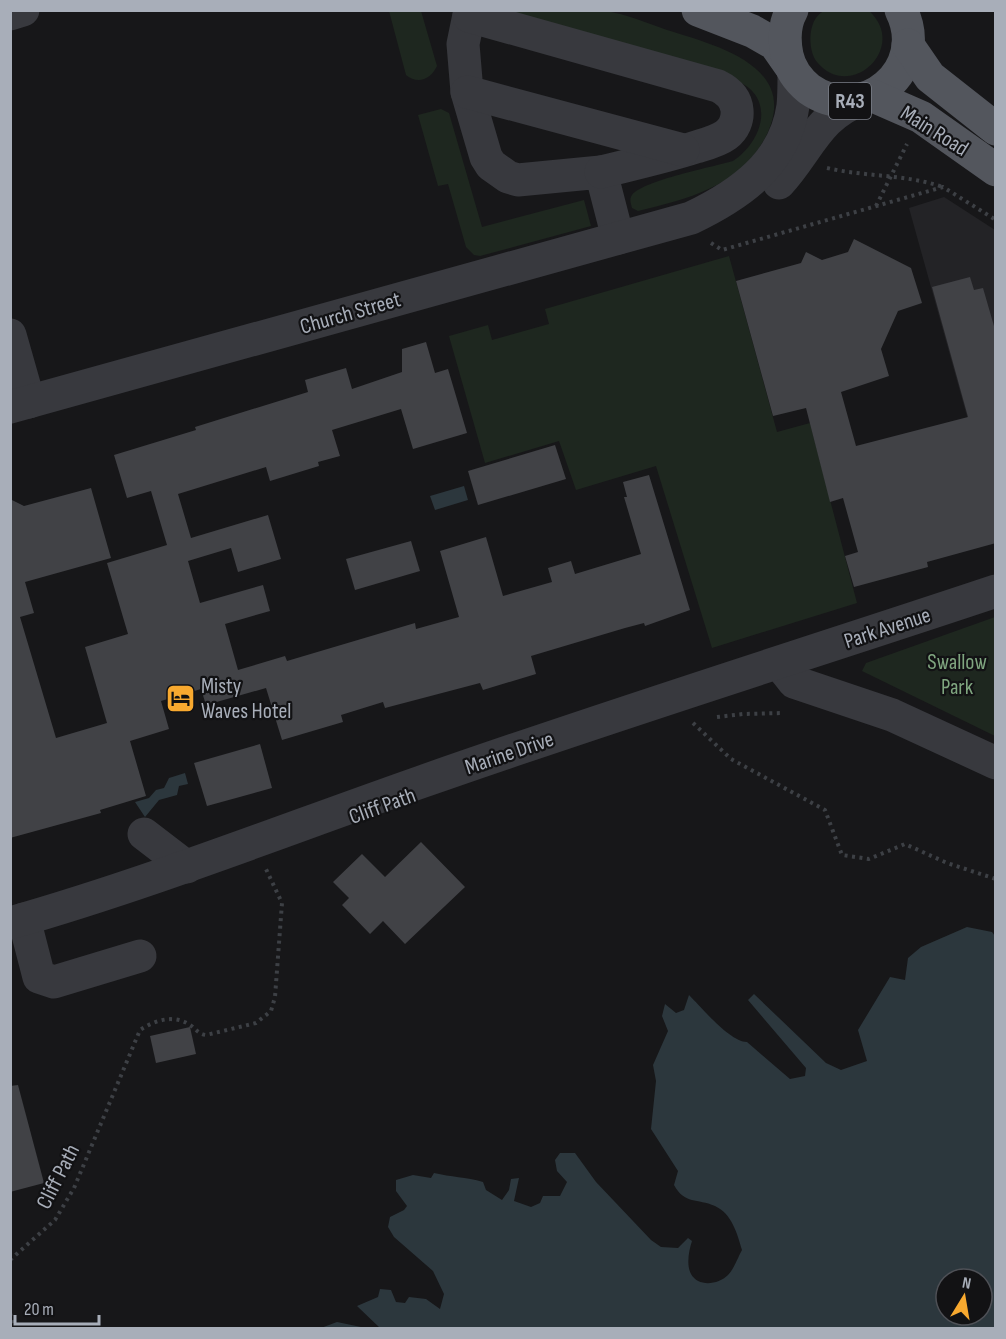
<svg xmlns="http://www.w3.org/2000/svg" width="1006" height="1339" viewBox="0 0 1006 1339" font-family="'Sofia Sans Condensed',sans-serif">
<rect width="100%" height="100%" fill="#171719"/>
<path fill="#232326" d="M 944,197 L 995,230 L 995,517 L 909,208 Z"/>
<g fill="#1e271f">
<path d="M 868,10 C 910,46 851,103 817,62 C 807,50 807,15 827,10 C 839,8 855,10 868,10 Z"/>
<path d="M 389,11 L 421,11 L 437,66 C 431,79 418,85 406,75 Z"/>
<path d="M 506,11 C 529,11 551,11 574,11 C 584,11 596,9 606,11 C 626,14 647,23 667,30 C 715,45 801,66 766,136 C 741,186 688,199 638,211 L 632,208 C 631,204 629,199 632,195 C 644,180 713,167 733,161 C 764,140 776,96 735,80 Z"/>
<path d="M 441,109 L 449,113 L 482,227 L 584,200 L 591,226 L 480,256 L 474,255 L 466,247 L 448,184 L 438,186 L 418,115 Z"/>
<path d="M 729,256 L 777,432 L 810,423 L 857,603 L 712,648 L 656,466 L 576,490 L 559,441 L 485,463 L 449,336 L 488,325 L 492,340 L 549,324 L 545,309 Z"/>
<path d="M 995,617 L 995,736 L 862,671 L 866,663 Z"/>
</g>
<g fill="#2c373d" fill-rule="evenodd">
<path d="M 464,486 L 468,500 L 435,510 L 430,496 Z"/>
<path d="M 185,773 L 188,784 L 179,786 L 177,795 L 159,800 L 145,817 L 135,802 L 149,798 L 156,790 L 164,788 L 169,778 Z"/>
<path d="M 967,927 L 992,932 L 995,936 L 995,1328 L 380,1328 L 357,1306 L 378,1297 L 380,1289 L 391,1290 L 396,1302 L 405,1303 L 409,1297 L 426,1299 L 440,1309 L 444,1294 L 433,1271 L 394,1237 L 388,1227 L 390,1217 L 404,1210 L 407,1206 L 396,1191 L 396,1180 L 413,1175 L 431,1178 L 434,1173 C 451,1177 466,1177 483,1182 L 486,1190 L 502,1200 L 509,1190 L 511,1179 L 519,1178 L 514,1201 L 531,1207 L 540,1203 L 543,1196 L 560,1196 L 567,1182 L 557,1171 L 555,1160 L 560,1153 L 575,1153 L 596,1182 L 651,1240 L 661,1247 L 678,1248 L 688,1238 L 692,1241 C 689,1250 686,1265 691,1274 C 698,1287 718,1285 728,1275 C 734,1269 738,1257 742,1250 C 737,1233 732,1214 715,1206 C 697,1198 685,1205 674,1185 L 678,1171 L 651,1129 L 656,1081 L 653,1065 L 668,1031 L 662,1016 L 665,1004 L 676,1013 L 684,1010 L 689,995 C 702,1008 730,1042 747,1042 L 790,1079 L 805,1076 L 806,1068 L 748,1000 L 754,994 L 826,1063 L 841,1070 L 867,1061 L 858,1030 L 890,977 L 905,980 L 908,958 L 921,947 ZM 946,1279 L 982,1279 L 982,1315 L 946,1315 Z"/>
<path d="M 337,1322 L 361,1327 L 364,1328 L 321,1328 Z"/>
</g>
<g fill="#414246">
<path d="M 854,239 L 911,268 L 922,303 L 898,311 L 881,349 L 889,376 L 841,392 L 856,446 L 968,417 L 932,287 L 970,277 L 974,290 L 983,288 L 996,333 L 996,543 L 927,562 L 928,567 L 854,587 L 845,556 L 858,552 L 843,498 L 830,502 L 806,408 L 773,416 L 736,281 L 801,263 L 806,252 L 822,260 L 848,252 Z"/>
<path d="M 426,342 L 435,373 L 448,369 L 467,433 L 413,449 L 401,409 L 332,430 L 340,456 L 318,462 L 319,466 L 270,481 L 266,467 L 178,494 L 191,538 L 268,515 L 281,559 L 238,572 L 231,548 L 188,561 L 200,603 L 263,585 L 270,611 L 225,624 L 238,670 L 285,656 L 287,661 L 415,623 L 416,629 L 459,617 L 440,551 L 486,537 L 503,596 L 552,582 L 548,568 L 571,561 L 575,574 L 641,554 L 624,497 L 627,497 L 623,482 L 649,475 L 690,610 L 645,626 L 644,623 L 625,628 L 531,656 L 536,674 L 483,690 L 480,683 L 385,708 L 383,702 L 341,715 L 343,722 L 282,740 L 266,688 L 206,705 L 201,689 L 161,701 L 169,729 L 130,741 L 146,796 L 100,810 L 101,813 L 10,838 L 10,499 L 24,506 L 91,488 L 111,558 L 25,582 L 34,613 L 20,617 L 56,738 L 107,723 L 85,647 L 128,634 L 107,563 L 167,545 L 151,491 L 127,498 L 114,455 L 196,430 L 195,427 L 308,392 L 305,380 L 346,368 L 352,389 L 402,372 L 402,349 Z"/>
<path d="M 555,445 L 566,479 L 478,505 L 468,471 Z"/>
<path d="M 411,541 L 420,571 L 355,590 L 346,559 Z"/>
<path d="M 260,744 L 272,788 L 207,806 L 194,763 Z"/>
<path d="M 421,842 L 465,887 L 405,944 L 383,921 L 370,934 L 342,905 L 349,898 L 333,882 L 362,854 L 385,877 Z"/>
<path d="M 190,1027 L 196,1054 L 156,1063 L 150,1036 Z"/>
<path d="M 18,1085 L 44,1183 L 10,1192 L 10,1086 Z"/>
</g>
<g fill="none" stroke-linecap="round" stroke-linejoin="round">
<g stroke="#3d4045" stroke-width="4" stroke-dasharray="3 4.5" stroke-linecap="butt">
<path d="M 827,168 C 866,177 905,174 943,187"/>
<path d="M 876,206 L 907,144"/>
<path d="M 711,243 L 722,250 L 943,187 L 996,220"/>
<path d="M 717,717 L 743,714 L 784,713"/>
<path d="M 693,723 L 731,759 L 825,810 L 842,855 L 869,859 L 905,844 L 947,863 L 996,879"/>
<path d="M 10,1260 L 55,1220 L 74,1188 L 140,1030 C 155,1020 174,1014 190,1025 C 196,1029 198,1034 206,1035 L 256,1023 L 271,1011 L 275,997 L 282,903 L 266,869"/>
<path d="M 10,1313 L 14,1328"/>
</g>
<g stroke="#38393e" stroke-width="33">
<path d="M 470,10 L 463,44 L 467,92 L 486,157 L 491,165 L 508,177 L 518,180 L 601,172 L 618,238"/>
<path d="M 10,14 L 23,10"/>
<path d="M 469,16 L 718,86 C 728,91 736,98 737,110 C 738,120 734,129 726,135 C 718,141 706,144 696,147 C 665,157 633,164 601,172"/>
<path d="M 467,92 L 683,150"/>
<path d="M 779,183 C 808,152 818,114 863,99"/>
<path d="M 10,335 L 29,402"/>
<path d="M 10,407 L 691,218 C 739,195 785,164 793,106 C 794,96 794,85 794,74"/>
<path d="M 779,663 L 794,682 L 892,715 L 996,763"/>
<path d="M 144,834 L 187,867"/>
<path d="M 24,919 L 39,977 L 54,982 L 140,956"/>
<path d="M 10,923 C 150,883 284,830 421,782 C 611,715 804,655 996,591"/>
</g>
<g stroke="#53565d" stroke-width="33">
<path d="M 698,10 L 752,31 L 775,44 L 789,64"/>
<path d="M 792,10 C 784,24 784,40 787,55 C 790,69 798,80 809,89 C 863,127 931,69 901,10"/>
<path d="M 908,45 L 930,77 L 996,129"/>
<path d="M 873,96 L 921,117 L 996,170"/>
</g>
</g>
<defs>
<symbol id="hotel-square" viewBox="-11 -11 22 22"><rect x="-9" y="-9" width="18" height="18" rx="4" fill="#f8a92f" stroke="#121214"/><path d="M-6-4.5h1.5V1H6V5H4.5V3h-9V5H-6ZM-4 0a1.8 1.8 0 1 1 3.6 0ZM.5 0V-2.5h3Q6-2.5 6 0Z" fill="#111"/></symbol>
</defs>
<g fill-rule="evenodd">
<use href="#hotel-square" x="164" y="682" width="33" height="33"/>
</g>
<g text-anchor="middle" stroke-width="4.5" stroke-linejoin="round" paint-order="stroke">
<rect fill="#121214" stroke="#7b7f88" stroke-width="1.5" x="829" y="83" width="42" height="36" rx="4.5"/>
<g font-size="21" font-weight="bold" fill="#a8aeb9">
<text x="850" y="108">R43</text>
</g>
<g font-size="22" fill="#a8aeb9" stroke="#121214">
<text transform="translate(935 130) rotate(32)" y="8">Main Road</text>
<text transform="translate(350 312) rotate(-16)" y="8">Church Street</text>
<text transform="translate(887 627) rotate(-18)" y="8">Park Avenue</text>
<text transform="translate(509 752) rotate(-19)" y="8">Marine Drive</text>
<text transform="translate(382 805) rotate(-20)" y="8">Cliff Path</text>
<text transform="translate(57 1176) rotate(-63)" y="8">Cliff Path</text>
</g>
<g font-size="22" fill="#7fa57f" stroke="#121214">
<text x="957" y="669">Swallow<tspan x="957" dy="25">Park</tspan></text>
</g>
<g font-size="22" fill="#a8aeb9" stroke="#121214" text-anchor="start">
<text x="201" y="693">Misty<tspan x="201" dy="25">Waves Hotel</tspan></text>
</g>
</g>
<rect width="1006" height="1339" fill="none" stroke="#a8aeb9" stroke-width="24"/>
<g transform="translate(964 1297) rotate(11)"><circle r="28" fill="#121214" stroke="#4e5056" stroke-width="1.5"/>
<path d="M0-4.5L10 22L0 15L-10 22Z" fill="#f8a92f"/>
<text y="-9" font-size="16" font-weight="bold" text-anchor="middle" fill="#a8aeb9">N</text>
</g>
<path d="M15 1315v9h84v-9" fill="none" stroke="#a8aeb9" stroke-width="3"/>
<text x="24" y="1315" font-size="18" fill="#a8aeb9" stroke="#121214" stroke-width="4.5" paint-order="stroke">20 m</text>
</svg>
